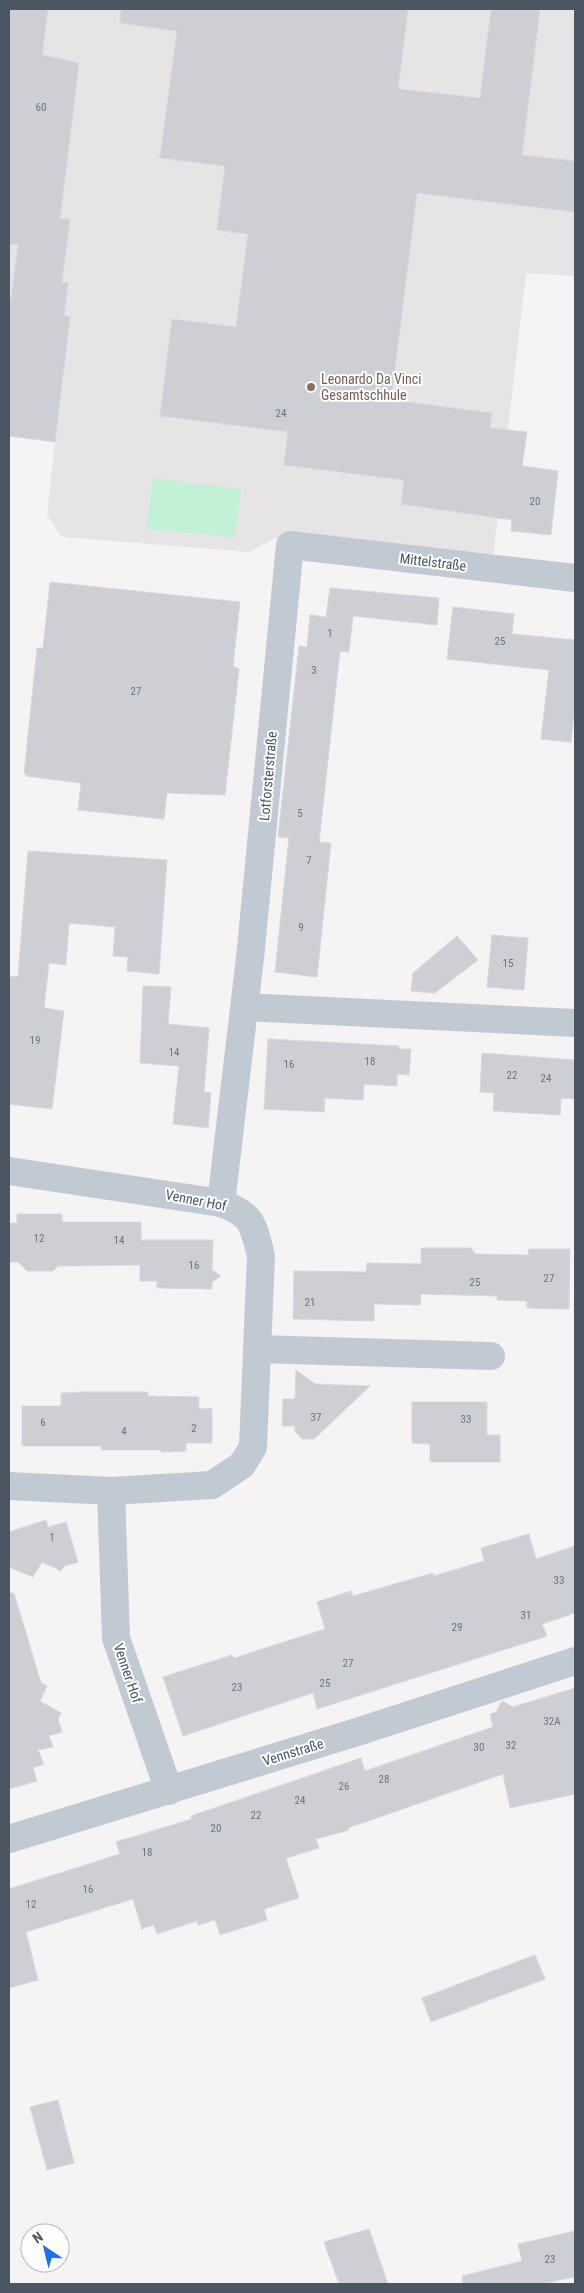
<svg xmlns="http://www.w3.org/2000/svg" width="584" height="2293" viewBox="0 0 584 2293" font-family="'Roboto Condensed',sans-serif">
<rect width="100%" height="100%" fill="#f5f3f3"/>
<path fill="#e6e4e5" d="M 9,9 L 575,9 L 575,276 L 526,273 L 493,558 L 275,538 L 250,552 L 62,537 L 47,515 L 55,442 L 9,436 Z"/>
<path fill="#c3f1d5" d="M 153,478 L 241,489 L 235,537 L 146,529 Z"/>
<g fill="#cdcfd5" stroke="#d7d9de">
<path d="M 9,9 L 48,9 L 42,55 L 79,63 L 60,219 L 70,219 L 62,282 L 68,283 L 64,316 L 70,317 L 55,442 L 9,436 L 9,298 L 11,299 L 18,245 L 9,244 Z"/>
<path d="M 121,9 L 408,9 L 398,89 L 480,98 L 491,9 L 540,9 L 522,155 L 575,161 L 575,212 L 417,193 L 391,400 L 492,413 L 490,428 L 527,432 L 522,466 L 558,471 L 551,535 L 511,531 L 512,520 L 401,504 L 404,480 L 284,465 L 288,432 L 160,416 L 172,319 L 236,327 L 248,234 L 217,230 L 225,166 L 160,158 L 177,31 L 120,23 Z"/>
<path d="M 50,582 L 240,602 L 233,666 L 239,669 L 225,795 L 167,793 L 164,819 L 78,810 L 81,783 L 26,776 L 26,774 L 24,774 L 37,648 L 43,648 Z"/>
<path d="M 330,588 L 439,598 L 437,625 L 353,616 L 349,652 L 340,651 L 319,842 L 331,843 L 317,977 L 275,972 L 289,838 L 278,837 L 299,646 L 307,647 L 310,615 L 326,617 Z"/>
<path d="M 453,607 L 514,614 L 512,634 L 575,640 L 575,704 L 571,742 L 541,739 L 549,670 L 447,659 Z"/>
<path d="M 28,851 L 167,860 L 159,974 L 127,971 L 128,957 L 113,956 L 115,927 L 69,923 L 66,965 L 49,963 L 44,1008 L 64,1011 L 52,1109 L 9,1104 L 9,976 L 18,977 Z"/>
<path d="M 492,935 L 528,938 L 524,990 L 487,987 Z"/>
<path d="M 457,936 L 478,960 L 435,993 L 411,991 L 413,973 Z"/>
<path d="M 143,986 L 171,987 L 168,1024 L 209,1028 L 204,1092 L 211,1093 L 208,1128 L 173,1124 L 179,1066 L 140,1063 Z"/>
<path d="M 268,1039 L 399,1046 L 399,1049 L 411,1049 L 409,1075 L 397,1074 L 397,1086 L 364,1084 L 363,1100 L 325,1098 L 324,1112 L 264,1109 Z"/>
<path d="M 482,1053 L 575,1060 L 575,1099 L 561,1098 L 560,1115 L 493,1111 L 494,1093 L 480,1092 Z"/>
<path d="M 17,1214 L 62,1214 L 62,1222 L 141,1222 L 141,1240 L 213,1240 L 212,1270 L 221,1276 L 212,1282 L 212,1289 L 157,1288 L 157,1281 L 140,1281 L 140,1265 L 58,1266 L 53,1271 L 27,1271 L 18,1262 L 9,1262 L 9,1223 L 17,1223 Z"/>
<path d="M 421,1248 L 471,1248 L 475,1254 L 528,1255 L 529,1249 L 570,1249 L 569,1309 L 527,1308 L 527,1301 L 497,1300 L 497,1296 L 421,1294 L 420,1305 L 374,1304 L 374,1321 L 293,1319 L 294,1271 L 366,1272 L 367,1263 L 421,1264 Z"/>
<path d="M 296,1370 L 315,1384 L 370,1386 L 314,1439 L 302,1439 L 295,1431 L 295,1426 L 282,1426 L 283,1399 L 295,1399 Z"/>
<path d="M 82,1392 L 148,1392 L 148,1396 L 199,1397 L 199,1409 L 212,1408 L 212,1443 L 186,1443 L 186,1451 L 161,1452 L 161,1450 L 101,1450 L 101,1446 L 22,1446 L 22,1406 L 61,1406 L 61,1393 Z"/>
<path d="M 412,1402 L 487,1402 L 487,1435 L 500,1435 L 500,1462 L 430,1462 L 430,1444 L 412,1443 Z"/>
<path d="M 46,1520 L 48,1527 L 66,1522 L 78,1562 L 64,1566 L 61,1571 L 42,1562 L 33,1577 L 9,1567 L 9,1532 Z"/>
<path d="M 529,1534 L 536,1559 L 575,1546 L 575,1613 L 542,1624 L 547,1636 L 317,1709 L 313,1693 L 183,1736 L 163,1677 L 232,1655 L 234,1658 L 325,1629 L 317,1602 L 351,1591 L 353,1596 L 433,1573 L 434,1576 L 484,1561 L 481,1548 Z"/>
<path d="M 9,1593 L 14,1593 L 41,1683 L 47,1686 L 40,1701 L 61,1713 L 58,1719 L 62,1732 L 49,1736 L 53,1747 L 38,1750 L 44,1764 L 33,1768 L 37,1781 L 9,1789 Z"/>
<path d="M 575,1688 L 575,1794 L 510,1808 L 503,1774 L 348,1828 L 349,1830 L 316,1839 L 319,1848 L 286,1858 L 299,1898 L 264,1909 L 267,1920 L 220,1935 L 215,1920 L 198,1925 L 197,1921 L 157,1934 L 154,1925 L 142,1929 L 133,1899 L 26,1932 L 38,1980 L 9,1988 L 9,1889 L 120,1854 L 116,1842 L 192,1819 L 191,1816 L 361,1758 L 365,1771 L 493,1727 L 490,1714 L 496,1712 L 502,1701 L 513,1707 Z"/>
<path d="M 535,1955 L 545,1979 L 431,2022 L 422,1998 Z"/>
<path d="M 58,2100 L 74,2163 L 47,2170 L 30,2107 Z"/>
<path d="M 369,2229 L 388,2284 L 339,2284 L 324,2242 Z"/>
<path d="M 575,2231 L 575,2277 L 541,2284 L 463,2284 L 462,2276 L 522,2261 L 518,2244 Z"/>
</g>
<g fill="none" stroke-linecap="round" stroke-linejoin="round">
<g stroke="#c1cad2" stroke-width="28">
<path d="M 245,1007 L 575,1023"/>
<path d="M 9,1171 L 221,1203 C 253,1215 253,1224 261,1256 L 253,1447 L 242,1465 L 212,1485 L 111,1491 L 9,1486"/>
<path d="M 221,1203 L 250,958 L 290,545 L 575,578"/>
<path d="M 257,1349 L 491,1356"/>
<path d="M 111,1491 L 116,1638 L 169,1791"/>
<path d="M 9,1839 L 357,1732 L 575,1661"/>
</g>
</g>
<circle fill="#8d6e63" stroke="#fff" stroke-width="2" cx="311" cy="387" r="5"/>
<g text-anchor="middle" stroke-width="4" stroke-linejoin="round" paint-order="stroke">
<g font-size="11" fill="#6b747e">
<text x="41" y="111">60</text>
<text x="281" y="417">24</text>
<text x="535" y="505">20</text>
<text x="330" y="637">1</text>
<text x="500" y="645">25</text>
<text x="314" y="674">3</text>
<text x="136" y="695">27</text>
<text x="300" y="817">5</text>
<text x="309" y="864">7</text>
<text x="301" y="931">9</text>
<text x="508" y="967">15</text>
<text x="35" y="1044">19</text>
<text x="174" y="1056">14</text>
<text x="370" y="1065">18</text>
<text x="289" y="1068">16</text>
<text x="512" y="1079">22</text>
<text x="546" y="1082">24</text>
<text x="39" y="1242">12</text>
<text x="119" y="1244">14</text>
<text x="194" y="1269">16</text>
<text x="549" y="1282">27</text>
<text x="475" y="1286">25</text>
<text x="310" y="1306">21</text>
<text x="316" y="1421">37</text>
<text x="466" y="1423">33</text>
<text x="43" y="1426">6</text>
<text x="194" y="1432">2</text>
<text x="124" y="1435">4</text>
<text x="52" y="1541">1</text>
<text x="559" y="1584">33</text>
<text x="526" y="1619">31</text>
<text x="457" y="1631">29</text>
<text x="348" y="1667">27</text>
<text x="325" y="1687">25</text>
<text x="237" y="1691">23</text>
<text x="552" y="1725">32A</text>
<text x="511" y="1749">32</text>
<text x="479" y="1751">30</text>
<text x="384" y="1783">28</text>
<text x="344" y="1790">26</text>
<text x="300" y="1804">24</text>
<text x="256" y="1819">22</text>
<text x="216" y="1832">20</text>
<text x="147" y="1856">18</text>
<text x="88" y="1893">16</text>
<text x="31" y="1908">12</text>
<text x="550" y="2263">23</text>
</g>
<g font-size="14" fill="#785e54" stroke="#fff" text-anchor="start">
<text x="321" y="384">Leonardo Da Vinci<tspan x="321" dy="16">Gesamtschhule</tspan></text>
</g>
<g font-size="14" fill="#4a5661" stroke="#fff">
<text transform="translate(433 562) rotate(7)" y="5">Mittelstraße</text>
<text transform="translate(268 776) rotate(-85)" y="5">Lotforsterstraße</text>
<text transform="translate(196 1200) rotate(11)" y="5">Venner Hof</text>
<text transform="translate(128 1673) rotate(71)" y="5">Venner Hof</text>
<text transform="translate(293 1752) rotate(-17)" y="5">Vennstraße</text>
</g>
</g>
<rect width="584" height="2293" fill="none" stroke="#4a5661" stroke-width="20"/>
<g transform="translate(45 2248) rotate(325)"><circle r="24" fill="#ffffff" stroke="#b7bbc0"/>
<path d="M0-4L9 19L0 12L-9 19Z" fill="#1a73e8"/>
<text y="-8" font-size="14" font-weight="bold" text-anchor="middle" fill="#4a5661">N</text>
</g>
</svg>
